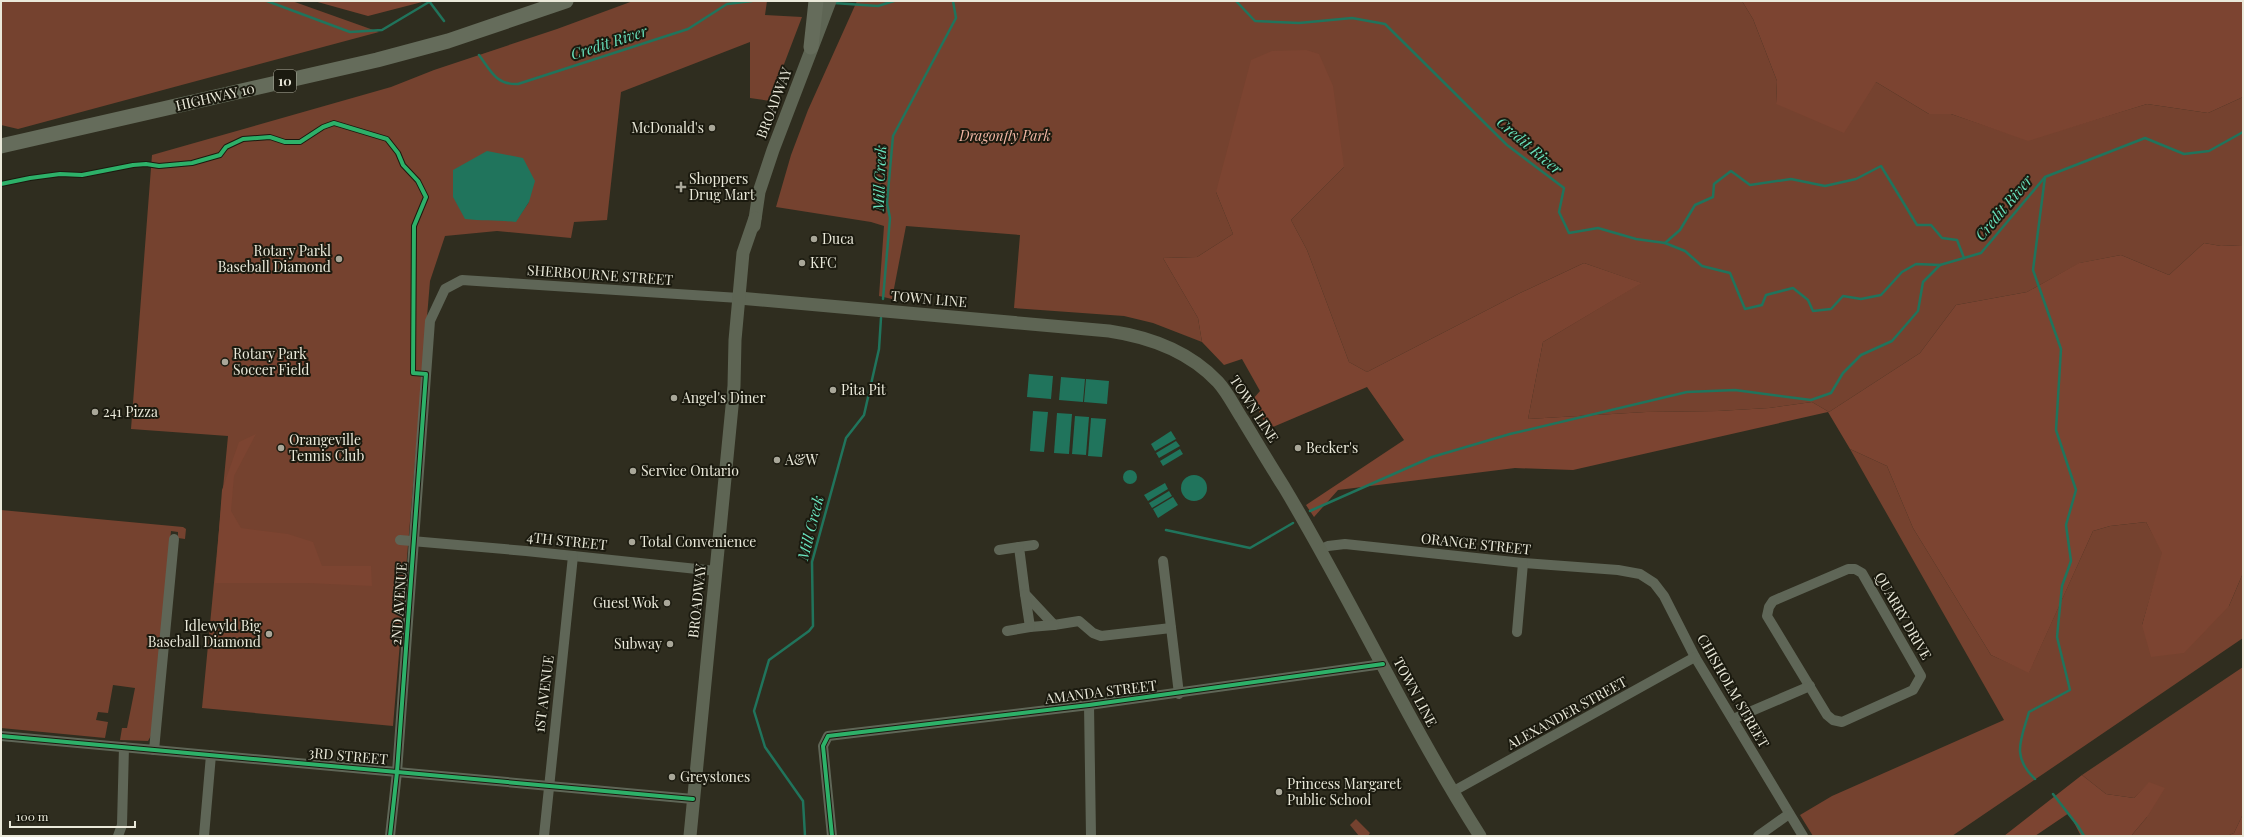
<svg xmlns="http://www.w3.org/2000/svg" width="2244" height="837" viewBox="0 0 2244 837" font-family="'Playfair Display',serif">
<rect width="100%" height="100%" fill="#2f2d1f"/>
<g fill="#75422f" fill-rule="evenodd">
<path d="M 1,1 L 292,1 L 379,32 L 18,129 L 1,125 Z"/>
<path d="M 633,1 L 767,1 L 765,15 L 802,17 L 770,101 L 750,98 L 750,42 L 621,92 L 607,220 L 574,222 L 571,238 L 497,231 L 445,236 L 430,281 L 393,726 L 202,708 L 228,436 L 131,429 L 152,155 L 391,87 L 434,70 L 557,29 ZM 529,202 L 516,221 L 500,220 Z"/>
<path d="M 857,1 L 1742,1 L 1753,19 L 1777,81 L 1776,104 L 1876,82 L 1929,114 L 1951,114 L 2028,140 L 2147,104 L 2208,113 L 2243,97 L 2243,245 L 2221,246 L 2204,243 L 2169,275 L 2121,255 L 2080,263 L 2027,292 L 1956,305 L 1920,353 L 1829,412 L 1812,402 L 1769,408 L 1718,411 L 1646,412 L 1528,419 L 1543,342 L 1641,283 L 1584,263 L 1520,293 L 1367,372 L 1349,362 L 1307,250 L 1291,220 L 1344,167 L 1216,192 L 1233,234 L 1197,257 L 1163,258 L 1198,318 L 1202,342 L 1153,323 L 1124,316 L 1014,308 L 1020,235 L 906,226 L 892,299 L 879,296 L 884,226 L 871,222 L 776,207 L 791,155 L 808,110 Z"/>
<path d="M 1850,449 L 1887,466 L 1913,528 L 1991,655 L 2029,672 L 2093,531 L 2110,526 L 2146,522 L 2163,553 L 2142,625 L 2229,606 L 2243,573 L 2243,638 L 1952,836 L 1813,836 L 1800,815 L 1832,796 L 2004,720 Z"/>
<path d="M 1,510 L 183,527 L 186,529 L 185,539 L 178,538 L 178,532 L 171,531 L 152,734 L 148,741 L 120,740 L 122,728 L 127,728 L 135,688 L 113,685 L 108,713 L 98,712 L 96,720 L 108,722 L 105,738 L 1,728 Z"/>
<path d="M 2243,667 L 2243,814 L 2234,833 L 2227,836 L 2131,836 L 2147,817 L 2149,783 L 2134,798 L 2106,794 L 2082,775 Z"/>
<path d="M 1356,819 L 1370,833 L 1368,836 L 1359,836 L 1350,825 Z"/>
</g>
<g fill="#7c4431">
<path d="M 314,1 L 426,1 L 368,16 Z"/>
<path d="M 1742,1 L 2243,1 L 2243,97 L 2208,113 L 2147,104 L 2028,141 L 1951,114 L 1929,114 L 1876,82 L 1844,133 L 1776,104 L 1777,81 L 1753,19 Z"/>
<path d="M 1306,50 L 1319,54 L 1333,86 L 1344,167 L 1291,220 L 1307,250 L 1349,362 L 1367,372 L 1520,293 L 1584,263 L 1642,283 L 1543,342 L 1528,419 L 1646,412 L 1718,411 L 1769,408 L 1812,402 L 1829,412 L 1920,353 L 1956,305 L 2027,292 L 2079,263 L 2121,255 L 2169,275 L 2204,243 L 2221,246 L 2243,245 L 2243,573 L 2229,606 L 2184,653 L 2151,657 L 2142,625 L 2162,553 L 2146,522 L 2110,526 L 2093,531 L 2029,673 L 1991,655 L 1913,528 L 1887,466 L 1850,449 L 1828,412 L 1573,470 L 1515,468 L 1338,490 L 1314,517 L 1306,505 L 1404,440 L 1367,387 L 1268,429 L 1253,399 L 1260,391 L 1242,359 L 1224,365 L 1202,342 L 1198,318 L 1163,258 L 1197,257 L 1233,234 L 1216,192 L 1251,60 L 1272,51 Z"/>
<path d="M 256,434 L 234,476 L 231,511 L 241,528 L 288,534 L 313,542 L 322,566 L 371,566 L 372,586 L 308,583 L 215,583 L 222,490 L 239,442 Z"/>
<path d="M 2082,775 L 2106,794 L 2134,798 L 2149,782 L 2165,788 L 2147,817 L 2131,836 L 2081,836 L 2069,813 L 2035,836 L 2004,836 Z"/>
<path d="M 2243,814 L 2243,836 L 2227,836 L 2234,833 Z"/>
</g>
<g fill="#20745c">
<path d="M 487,151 L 523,158 L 535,181 L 529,202 L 516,222 C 498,220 483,221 465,219 L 453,197 L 453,170 Z"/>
<path d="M 1029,374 L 1053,376 L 1051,399 L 1027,397 Z"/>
<path d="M 1061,377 L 1085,379 L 1083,402 L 1059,400 Z"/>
<path d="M 1086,379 L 1109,381 L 1107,404 L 1084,402 Z"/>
<path d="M 1033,411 L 1048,412 L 1044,452 L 1030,451 Z"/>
<path d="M 1057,413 L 1072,414 L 1069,454 L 1054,453 Z"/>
<path d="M 1075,416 L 1089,417 L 1086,455 L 1072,454 Z"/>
<path d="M 1091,418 L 1106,419 L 1102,457 L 1088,456 Z"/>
<path d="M 1171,431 L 1176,439 L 1155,451 L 1151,444 Z"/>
<path d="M 1176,441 L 1180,446 L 1159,458 L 1156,453 Z"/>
<path d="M 1180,449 L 1183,454 L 1163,466 L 1160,461 Z"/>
<circle cx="1130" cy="477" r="7"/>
<circle cx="1194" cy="488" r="13"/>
<path d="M 1165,483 L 1168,489 L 1148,501 L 1144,495 Z"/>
<path d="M 1169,491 L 1172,496 L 1152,508 L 1149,503 Z"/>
<path d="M 1173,497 L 1178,505 L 1158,518 L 1153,509 Z"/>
</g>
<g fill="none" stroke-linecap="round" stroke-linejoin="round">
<g stroke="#20745c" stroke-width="2.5">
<path d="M 267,1 L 350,32 L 382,30 L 429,2"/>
<path d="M 429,1 L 444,21"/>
<path d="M 1236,1 L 1255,21 L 1299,23 L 1352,18 L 1385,24 L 1507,145 L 1564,188 L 1559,212 L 1569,233 L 1598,228 L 1636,239 L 1665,243 L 1685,251 L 1702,266 L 1730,273 L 1745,309 L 1762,305 L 1766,295 L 1793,288 L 1808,300 L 1813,311 L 1831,309 L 1843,296 L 1861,299 L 1881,295 L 1902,272 L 1916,264 L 1940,265 L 1981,253 L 2045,177 L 2145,138 L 2184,154 L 2209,151 L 2243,132"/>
<path d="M 834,3 L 878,6 L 894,1"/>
<path d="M 479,55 C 491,71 496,85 518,84 L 688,29 L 727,4 L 752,1"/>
<path d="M 1665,243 L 1680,230 L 1695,205 L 1713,197 L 1714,184 L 1731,171 L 1750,185 L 1791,179 L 1825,186 L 1856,179 L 1881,166 L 1917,225 L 1931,225 L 1942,238 L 1957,240 L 1964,258"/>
<path d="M 883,299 L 890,218 L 887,203 L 893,136 L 956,18 L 953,1"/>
<path d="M 1310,511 L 1432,457 L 1510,434 L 1687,392 L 1735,390 L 1811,400 L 1831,393 L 1843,373 L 1861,355 L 1892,341 L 1918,311 L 1923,282 L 1940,265"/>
<path d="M 1166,530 L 1250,548 L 1293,523"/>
<path d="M 2035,779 C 2011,756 2021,740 2029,712 L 2070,690 L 2057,637 L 2062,586 L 2071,561 L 2066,525 L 2076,490 L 2056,430 L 2061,349 L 2033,270 L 2045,177"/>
<path d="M 2053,794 L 2078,826 L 2084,836"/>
<path d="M 805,836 L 803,801 L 765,747 L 754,711 L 769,660 L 809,631 L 813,626 L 812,562 L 846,438 L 864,415 L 879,349 L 881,318"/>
</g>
<g stroke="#5f6657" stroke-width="10">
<path d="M 400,540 L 526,551 L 716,571"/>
<path d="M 1034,545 L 1019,547 L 1025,594 L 1054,625 L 1079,621 L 1093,633 L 1101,636 L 1171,628"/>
<path d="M 1321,549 L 1328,546 L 1345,544 L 1523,563 L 1618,570 L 1640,574 L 1654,583 L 1664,596 L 1695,657 L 1803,836"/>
<path d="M 999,550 L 1019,547"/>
<path d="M 1163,561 L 1179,694"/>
<path d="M 1848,569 L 1855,569 L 1862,573 L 1921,676 L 1913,690 L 1842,722 L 1833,720 L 1827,715 L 1767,616 L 1769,607 L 1773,601 Z"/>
<path d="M 1025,594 L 1030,627 L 1054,625"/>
<path d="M 1007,631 L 1030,627"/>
<path d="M 1517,632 L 1523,563"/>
<path d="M 1089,705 L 1091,836"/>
<path d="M 1733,719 L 1810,686"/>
<path d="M 1,736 L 693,799"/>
<path d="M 154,750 L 174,539"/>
<path d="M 1452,792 L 1695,657"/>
<path d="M 118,836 L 122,825 L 124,747"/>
<path d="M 204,836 L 211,755"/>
<path d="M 390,836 L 397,772 L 430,321 L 445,289 L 462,280 L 739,298"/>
<path d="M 544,836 L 573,556"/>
<path d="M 832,836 L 823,746 L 828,736 L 1089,705 L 1383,664"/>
<path d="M 1758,836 L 1789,814"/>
</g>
<g stroke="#5e6554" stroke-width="13">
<path d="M 754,226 L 759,192 L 773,150 L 830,1"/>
<path d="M 739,298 L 1109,331 C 1150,337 1189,351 1218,382 C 1228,393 1235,408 1243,420 C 1257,443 1270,465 1284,487 C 1353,602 1408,723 1480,836"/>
<path d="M 690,836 L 734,386 L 735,340 L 743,253 L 755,218"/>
</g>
<g stroke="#656c5b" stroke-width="15">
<path d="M 811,47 L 816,1"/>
<path d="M 1,146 L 377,60 L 448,41 L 566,1"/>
</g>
<defs>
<g id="cycleway">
<path d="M 1,184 L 30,178 L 60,174 L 82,175 L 133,165 L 146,164 L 159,166 L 192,163 L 220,155 L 226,147 L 243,139 L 270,137 L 285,142 L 300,142 L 323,127 L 334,123 L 387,139 L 398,153 L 403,165 L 418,181 L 426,197 L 414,226 L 413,373 L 426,374 L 397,772 L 390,836"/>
<path d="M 1,736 L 693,799"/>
<path d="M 832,836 L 823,746 L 828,736 L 1089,705 L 1383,664"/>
</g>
</defs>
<use href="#cycleway" stroke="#1b1a0f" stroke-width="6"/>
<use href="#cycleway" stroke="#2db169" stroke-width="4"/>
</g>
<g fill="#a9a799" stroke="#1b1a0f" stroke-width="1.5">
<circle cx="712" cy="128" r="4"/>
<path d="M679 181h4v4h4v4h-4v4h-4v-4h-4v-4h4z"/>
<circle cx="814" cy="239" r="4"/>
<circle cx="339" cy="259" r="4"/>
<circle cx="802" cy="263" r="4"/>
<circle cx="225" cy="362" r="4"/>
<circle cx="833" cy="390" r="4"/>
<circle cx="674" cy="398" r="4"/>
<circle cx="95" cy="412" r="4"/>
<circle cx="281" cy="448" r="4"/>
<circle cx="1298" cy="448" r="4"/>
<circle cx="777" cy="460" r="4"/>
<circle cx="633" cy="471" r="4"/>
<circle cx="632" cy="542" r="4"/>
<circle cx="667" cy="603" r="4"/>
<circle cx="269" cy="634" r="4"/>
<circle cx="670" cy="644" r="4"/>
<circle cx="672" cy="777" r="4"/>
<circle cx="1279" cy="792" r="4"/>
</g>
<g text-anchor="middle" stroke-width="4" stroke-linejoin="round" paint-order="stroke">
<rect fill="#1b1a0f" stroke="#acab9d" stroke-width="1" x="274" y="70" width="22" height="22" rx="3"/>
<g font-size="13" font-weight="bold" fill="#eae9da">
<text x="285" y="86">10</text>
</g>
<g font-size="14" fill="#eae9da" stroke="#1b1a0f">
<text transform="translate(215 97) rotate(-13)" y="5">HIGHWAY 10</text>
<text transform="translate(774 103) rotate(-69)" y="5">BROADWAY</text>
<text transform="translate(600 275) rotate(4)" y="5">SHERBOURNE STREET</text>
<text transform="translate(929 299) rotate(5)" y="5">TOWN LINE</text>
<text transform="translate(1254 409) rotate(57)" y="5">TOWN LINE</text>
<text transform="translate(567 541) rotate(6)" y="5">4TH STREET</text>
<text transform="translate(1476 544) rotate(6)" y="5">ORANGE STREET</text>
<text transform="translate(697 601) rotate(-84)" y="5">BROADWAY</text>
<text transform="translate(399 604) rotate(-86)" y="5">2ND AVENUE</text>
<text transform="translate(1903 616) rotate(60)" y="5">QUARRY DRIVE</text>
<text transform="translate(1733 691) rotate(60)" y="5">CHISHOLM STREET</text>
<text transform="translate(1101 692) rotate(-7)" y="5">AMANDA STREET</text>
<text transform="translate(1415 692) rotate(62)" y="5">TOWN LINE</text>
<text transform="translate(544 694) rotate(-83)" y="5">1ST AVENUE</text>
<text transform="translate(1567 713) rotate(-29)" y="5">ALEXANDER STREET</text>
<text transform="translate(348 756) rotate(5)" y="5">3RD STREET</text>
</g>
<g font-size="14" fill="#eae9da" stroke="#1b1a0f" text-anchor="start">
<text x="704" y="133" text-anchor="end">McDonald's</text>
<text x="689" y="184">Shoppers<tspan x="689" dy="16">Drug Mart</tspan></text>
<text x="822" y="244">Duca</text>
<text x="331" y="256" text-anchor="end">Rotary Parkl<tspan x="331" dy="16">Baseball Diamond</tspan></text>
<text x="810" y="268">KFC</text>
<text x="233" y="359">Rotary Park<tspan x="233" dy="16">Soccer Field</tspan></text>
<text x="841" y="395">Pita Pit</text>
<text x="682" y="403">Angel's Diner</text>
<text x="103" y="417">241 Pizza</text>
<text x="289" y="445">Orangeville<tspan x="289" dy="16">Tennis Club</tspan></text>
<text x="1306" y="453">Becker's</text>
<text x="785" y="465">A&amp;W</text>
<text x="641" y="476">Service Ontario</text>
<text x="640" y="547">Total Convenience</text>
<text x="659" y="608" text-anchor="end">Guest Wok</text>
<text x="261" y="631" text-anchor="end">Idlewyld Big<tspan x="261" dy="16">Baseball Diamond</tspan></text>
<text x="662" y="649" text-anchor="end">Subway</text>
<text x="680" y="782">Greystones</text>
<text x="1287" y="789">Princess Margaret<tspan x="1287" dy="16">Public School</tspan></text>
</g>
<g font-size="14" font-style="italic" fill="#f2b7a5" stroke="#1b1a0f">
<text x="1005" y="141">Dragonfly Park</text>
</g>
<g font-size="15" font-style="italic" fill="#68e1bc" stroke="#1b1a0f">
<text transform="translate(609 43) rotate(-18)" y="5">Credit River</text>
<text transform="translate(1529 146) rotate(40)" y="5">Credit River</text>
<text transform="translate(880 178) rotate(-88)" y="5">Mill Creek</text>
<text transform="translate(2004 208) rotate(-50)" y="5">Credit River</text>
<text transform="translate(811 528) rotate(-76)" y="5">Mill Creek</text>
</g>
</g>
<rect width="2244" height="837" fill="none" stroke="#eae9da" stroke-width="4"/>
<path d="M10 821v6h125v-6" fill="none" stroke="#eae9da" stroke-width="2"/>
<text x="16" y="821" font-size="12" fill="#eae9da" stroke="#1b1a0f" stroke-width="3" paint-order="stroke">100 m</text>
</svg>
